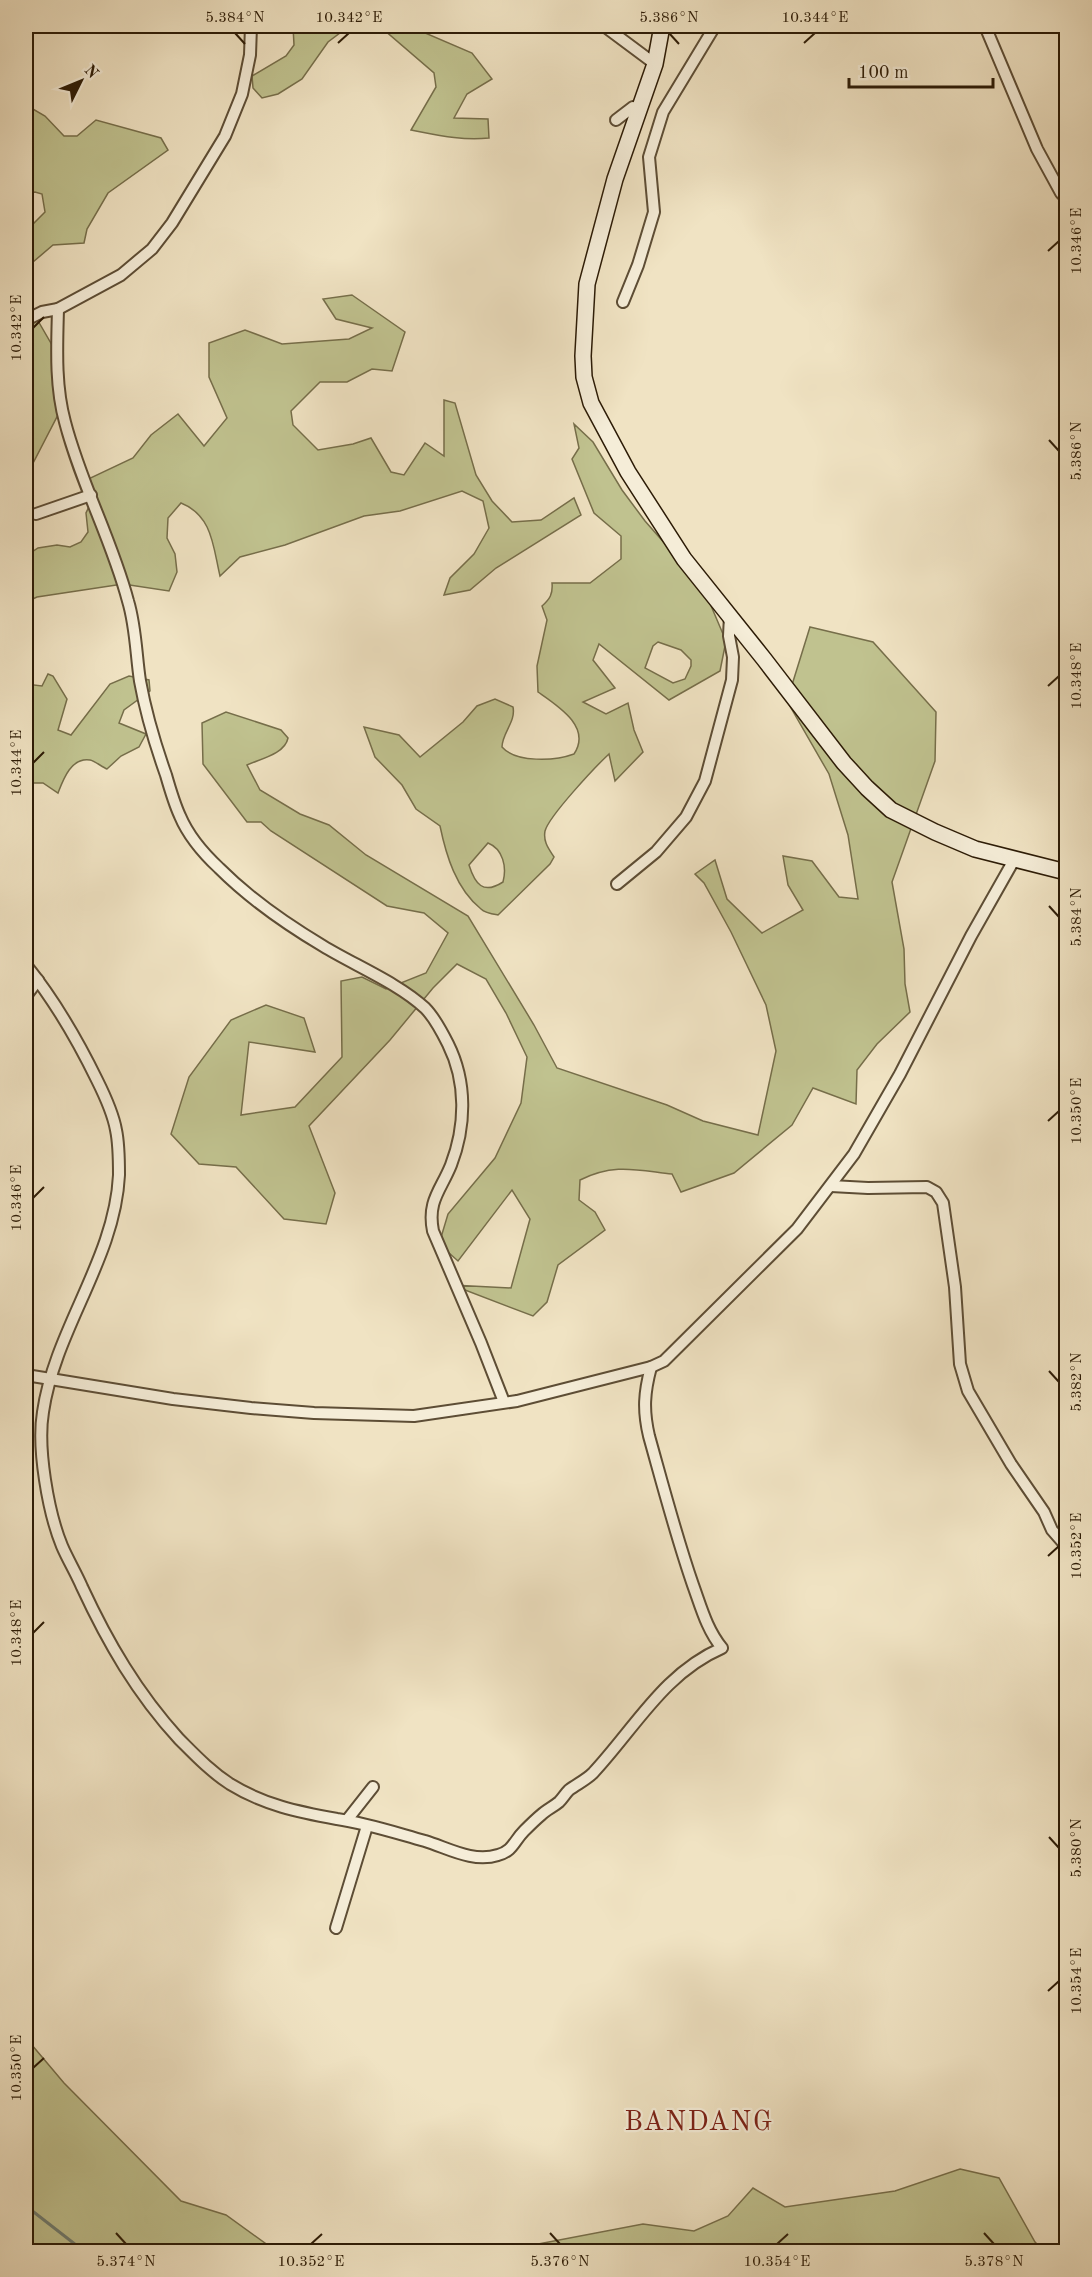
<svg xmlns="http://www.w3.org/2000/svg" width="1092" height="2277" viewBox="0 0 1092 2277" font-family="'Old Standard TT',serif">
<rect width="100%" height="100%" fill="#f0e3c3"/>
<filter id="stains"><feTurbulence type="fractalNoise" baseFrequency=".00333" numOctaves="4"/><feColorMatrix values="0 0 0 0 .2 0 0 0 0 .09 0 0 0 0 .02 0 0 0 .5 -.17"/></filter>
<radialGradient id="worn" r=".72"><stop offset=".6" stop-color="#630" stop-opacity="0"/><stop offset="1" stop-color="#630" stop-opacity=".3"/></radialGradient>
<g fill="#c0c28f" stroke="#766e4a" stroke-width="1.5" fill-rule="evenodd">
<path d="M 293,26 L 409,26 L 472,53 L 492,79 L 467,94 L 454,118 L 488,119 L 489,138 C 462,141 437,135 411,130 L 436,87 L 434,73 L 384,30 L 369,26 L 340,33 L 328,42 L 302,79 L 278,94 L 262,98 L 253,88 L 252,76 L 286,56 L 294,45 Z"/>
<path d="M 26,105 L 45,116 L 64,136 L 77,136 L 96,120 L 161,138 L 168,150 L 108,193 L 87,229 L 84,243 L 53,245 L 26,268 L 26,228 L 30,227 L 45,212 L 42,194 L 35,192 L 26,194 Z"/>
<path d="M 352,295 L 405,332 L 392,371 L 372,369 L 347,382 L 320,382 L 291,411 L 293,425 L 318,450 L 353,444 L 371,438 L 391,472 L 404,475 L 425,443 L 444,456 L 444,400 L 455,403 L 476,475 L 492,501 L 512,522 L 541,520 L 574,498 L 581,515 L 496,568 L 470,590 L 444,595 L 450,578 L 474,554 L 489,528 L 483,501 L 462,491 L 400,511 L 364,516 L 285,545 L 240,557 L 220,576 C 213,547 213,516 181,503 L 168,518 L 167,538 L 175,554 L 177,572 L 169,591 L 123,584 L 37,597 L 26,602 L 26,556 L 38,548 L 57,545 L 70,547 L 81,542 L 88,532 L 86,513 L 92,500 L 84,481 L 133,458 L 151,435 L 178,414 L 204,446 L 227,418 L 209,377 L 209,343 L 245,330 L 282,344 L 349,339 L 372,328 L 336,319 L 323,299 Z"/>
<path d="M 26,300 L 56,352 L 62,407 L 30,469 L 26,472 Z"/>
<path d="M 574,424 L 593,442 L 622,490 L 645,521 L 703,587 L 726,641 L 720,671 L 669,700 L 599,644 L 593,660 L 615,688 L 583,702 L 606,714 L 628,703 L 634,730 L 643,752 L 615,781 L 609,754 C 596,766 549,816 545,831 C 543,842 549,849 554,857 L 550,864 L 498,915 C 492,914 485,913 481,909 C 456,889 446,855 440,826 L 416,809 L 402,785 L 375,757 L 364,727 L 399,735 L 420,757 L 463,722 L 477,706 L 495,699 L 513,707 C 516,722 502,733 502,747 C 516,763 555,761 574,754 C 592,727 558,706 538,692 L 537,666 L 547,620 L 542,606 C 550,599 553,594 552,583 L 590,583 L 621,559 L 621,536 L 594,513 L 572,459 L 579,448 ZM 658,642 L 681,650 L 691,660 L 691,666 L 685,679 L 673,683 L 645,668 L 653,646 ZM 488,843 C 503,849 507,867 503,882 C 483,895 475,884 469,865 Z"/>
<path d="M 810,627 L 873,642 L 936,712 L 935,761 L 892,882 L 904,949 L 905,984 L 910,1012 L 877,1044 L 857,1070 L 856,1104 L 813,1088 L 792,1125 L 734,1173 L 681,1192 L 672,1174 C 636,1170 614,1163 580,1180 L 579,1200 L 595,1212 L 605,1230 L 558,1265 L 547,1302 L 533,1316 L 452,1285 L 511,1288 L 530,1219 L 512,1190 L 458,1261 L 439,1244 L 448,1214 L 495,1158 L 521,1103 L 527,1057 L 506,1013 L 486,979 L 457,964 L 433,988 L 390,1040 L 309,1126 L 335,1193 L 326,1224 L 284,1219 L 236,1167 L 199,1164 L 171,1134 L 189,1077 L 231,1020 L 266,1005 L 304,1018 L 315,1052 L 249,1042 L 241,1115 L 295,1107 L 342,1057 L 341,981 L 362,977 L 386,989 L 426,973 L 448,933 L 424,913 L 387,906 L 271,831 L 261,822 L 247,822 L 203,764 L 202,723 L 226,712 L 281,730 L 288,738 C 285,754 260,759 247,765 L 260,790 L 300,814 L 329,825 L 366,855 L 468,916 L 534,1025 L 557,1068 L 667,1105 L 703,1121 L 758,1135 L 776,1051 L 766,1005 L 731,932 L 704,883 L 695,874 L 715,860 L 727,899 L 762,933 L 803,910 L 788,885 L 783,856 L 812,861 L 839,897 L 858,899 L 848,835 L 829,774 L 787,701 Z"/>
<path d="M 48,674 L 53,676 L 67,699 L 58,730 L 71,735 L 110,684 L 129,676 L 149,680 L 150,691 L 124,710 L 119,723 L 146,734 L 139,747 L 121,756 L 107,769 C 102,767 95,761 90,760 C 71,757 63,780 58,793 L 43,783 L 33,783 L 26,789 L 26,684 L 42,686 Z"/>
<path d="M 26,2038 L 64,2083 L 181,2201 L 226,2215 L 276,2251 L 26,2251 Z"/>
<path d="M 960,2169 L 999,2178 L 1035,2242 L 1044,2251 L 502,2251 L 643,2224 L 694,2231 L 728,2216 L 753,2188 L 785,2207 L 895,2191 Z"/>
</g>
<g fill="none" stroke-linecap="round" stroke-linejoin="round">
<path stroke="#6f7c71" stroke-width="3" d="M 26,2206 L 85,2252"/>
<defs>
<g id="minor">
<path d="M 604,26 L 655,64"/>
<path d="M 985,26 L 1037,149 L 1061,193 L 1066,198"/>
<path d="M 616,120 L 633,107 L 640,110"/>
<path d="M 623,302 L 638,265 L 654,212 L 649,157 L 663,112 L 715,26"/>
<path d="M 58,309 C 57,347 55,386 65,422 C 81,484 112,540 128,601 C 136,627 136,655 140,681 C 146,714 155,744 166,775 C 170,789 174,803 180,816 C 188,835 204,854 219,868 C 249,898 286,924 323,946 C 354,965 398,983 425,1008 C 434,1017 442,1032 448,1044 C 467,1082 466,1126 451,1165 C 441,1190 427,1201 433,1231 L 481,1343 L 504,1402"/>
<path d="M 26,320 L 42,312 L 58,309 L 121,275 L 152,249 L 172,223 L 225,136 L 242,94 L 250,55 L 251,26"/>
<path d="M 36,514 L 91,495"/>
<path d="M 617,884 L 656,852 L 686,817 L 705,781 L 732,680 L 733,657 L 729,636 L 730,615"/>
<path d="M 26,965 C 55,1001 77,1039 97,1080 C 105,1096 113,1113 116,1130 C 119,1144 119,1161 119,1175 C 115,1259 55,1329 43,1412 C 37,1448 48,1512 62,1546 C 68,1560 76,1573 82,1587 C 108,1643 137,1693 179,1739 C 195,1755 210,1771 230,1784 C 264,1805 298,1812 337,1819 C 366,1823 396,1833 425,1841 C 448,1848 473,1863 498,1855 C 513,1851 514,1841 524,1831 C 530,1825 535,1820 541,1815 C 546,1810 553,1807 559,1802 C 563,1798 565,1794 569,1790 C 577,1784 586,1780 593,1773 C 635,1728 664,1673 722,1648 C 707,1630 701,1607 693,1585 C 676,1536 663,1486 649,1436 C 643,1410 644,1393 651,1367"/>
<path d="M 26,996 L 38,980"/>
<path d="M 831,1186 L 868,1188 L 927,1187 L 936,1192 L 943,1203 L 955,1287 L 960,1364 L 968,1391 L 1011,1464 L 1044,1512 L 1052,1530 L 1066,1546"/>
<path d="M 26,1375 L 173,1399 L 251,1408 L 314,1413 L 414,1416 L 517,1401 L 651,1367 L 664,1361 L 797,1229 L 854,1154 L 900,1074 L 971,936 L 1014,860"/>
<path d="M 347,1820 L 373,1787"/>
<path d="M 336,1928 L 367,1826"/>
</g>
<path id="secondary" d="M 662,26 L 655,64 L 615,179 L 587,284 L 583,356 L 584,377 L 591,403 L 628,472 L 684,559 L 764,659 L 844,763 L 867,788 L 891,810 L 935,832 L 975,849 L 1066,872"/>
</defs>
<use href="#minor" stroke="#5d4d35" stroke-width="14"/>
<use href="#secondary" stroke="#2c1b06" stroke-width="18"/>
<use href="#minor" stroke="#f5edd8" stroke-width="10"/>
<use href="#secondary" stroke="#f5edd8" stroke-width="15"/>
</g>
<path fill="none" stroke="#2c1b06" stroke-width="2" d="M 235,33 L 245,44M 669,33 L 679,44M 338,43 L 349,33M 804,43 L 815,33M 1048,251 L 1059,241M 33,328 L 44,317M 1049,440 L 1059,451M 1048,686 L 1059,676M 33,763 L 44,752M 1049,906 L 1059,917M 1048,1121 L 1059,1111M 33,1198 L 44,1187M 1049,1371 L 1059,1382M 1048,1556 L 1059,1546M 33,1633 L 44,1622M 1049,1837 L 1059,1848M 1048,1991 L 1059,1981M 33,2068 L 44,2058M 116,2233 L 126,2244M 550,2233 L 560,2244M 984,2233 L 994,2244M 311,2244 L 322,2234M 777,2244 L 788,2234"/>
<g text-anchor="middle" stroke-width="4.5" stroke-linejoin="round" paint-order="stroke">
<g font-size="27" letter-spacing="1.5" fill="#7a1f14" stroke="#f5edd8">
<text x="699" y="2130">BANDANG</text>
</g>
</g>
<rect width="1092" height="2277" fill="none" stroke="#f0e3c3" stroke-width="66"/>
<g transform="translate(81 81) rotate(47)" stroke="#f5edd8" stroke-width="4.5" paint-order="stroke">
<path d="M0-4.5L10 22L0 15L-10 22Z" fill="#2c1b06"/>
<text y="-9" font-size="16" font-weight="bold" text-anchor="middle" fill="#2c1b06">N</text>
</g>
<path d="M849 78v9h144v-9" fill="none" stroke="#2c1b06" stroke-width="3"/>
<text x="858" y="78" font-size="18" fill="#2c1b06" stroke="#f5edd8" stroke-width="4.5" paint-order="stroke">100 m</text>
<rect x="33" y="33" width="1026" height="2211" fill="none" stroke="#2c1b06" stroke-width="2"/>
<g font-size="15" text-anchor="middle" fill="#2c1b06">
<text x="235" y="22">5.384°N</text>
<text x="349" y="22">10.342°E</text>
<text x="669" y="22">5.386°N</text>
<text x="815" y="22">10.344°E</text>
<text transform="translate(1076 241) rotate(-90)" y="5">10.346°E</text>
<text transform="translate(16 328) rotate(-90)" y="5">10.342°E</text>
<text transform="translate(1076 451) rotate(-90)" y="5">5.386°N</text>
<text transform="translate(1076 676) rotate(-90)" y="5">10.348°E</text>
<text transform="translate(16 763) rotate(-90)" y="5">10.344°E</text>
<text transform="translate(1076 917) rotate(-90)" y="5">5.384°N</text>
<text transform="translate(1076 1111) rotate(-90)" y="5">10.350°E</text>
<text transform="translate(16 1198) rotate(-90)" y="5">10.346°E</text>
<text transform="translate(1076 1382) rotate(-90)" y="5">5.382°N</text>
<text transform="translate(1076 1546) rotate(-90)" y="5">10.352°E</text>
<text transform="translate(16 1633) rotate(-90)" y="5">10.348°E</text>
<text transform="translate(1076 1848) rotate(-90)" y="5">5.380°N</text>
<text transform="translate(1076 1981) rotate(-90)" y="5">10.354°E</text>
<text transform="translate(16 2068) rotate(-90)" y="5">10.350°E</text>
<text x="126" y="2266">5.374°N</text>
<text x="311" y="2266">10.352°E</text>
<text x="560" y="2266">5.376°N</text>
<text x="777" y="2266">10.354°E</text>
<text x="994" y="2266">5.378°N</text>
</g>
<rect width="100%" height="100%" filter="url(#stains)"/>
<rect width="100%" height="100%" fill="url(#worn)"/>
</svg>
